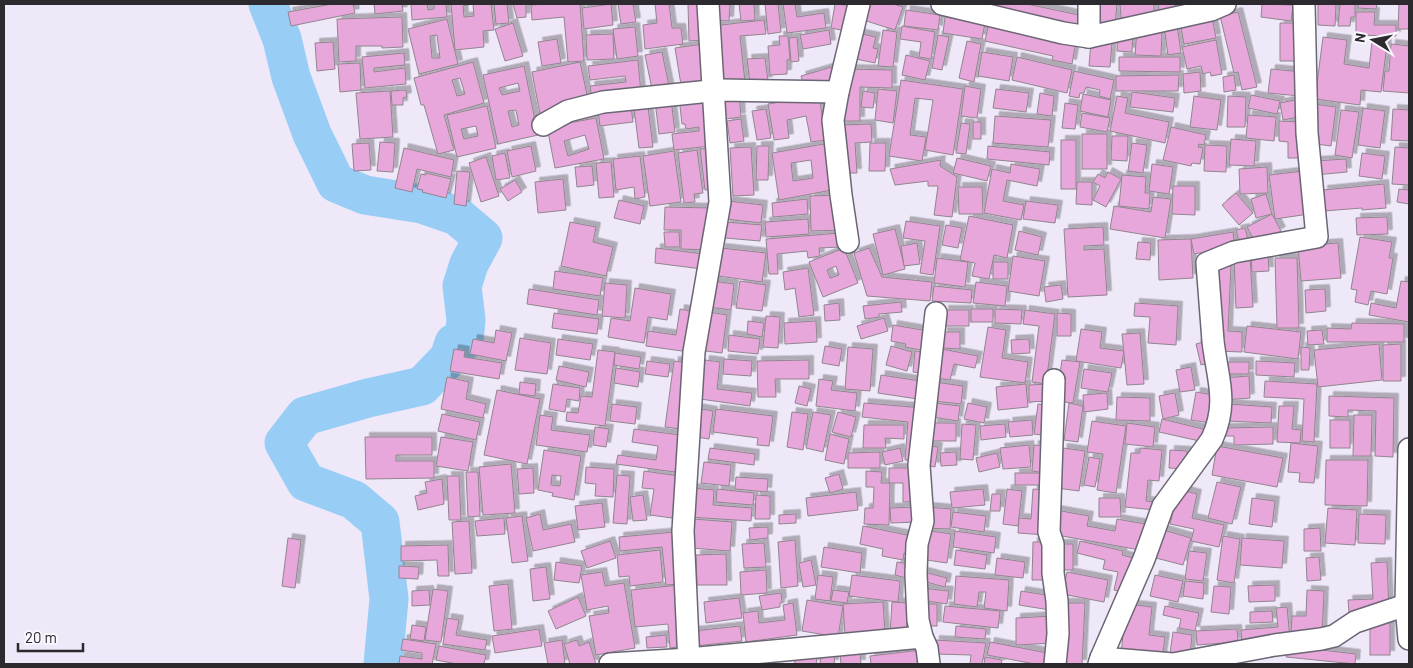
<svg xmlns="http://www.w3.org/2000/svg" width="1413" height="668" viewBox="0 0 1413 668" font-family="Barlow,sans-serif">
<defs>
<filter id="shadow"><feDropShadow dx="4.5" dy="-4.5" stdDeviation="0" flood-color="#0004"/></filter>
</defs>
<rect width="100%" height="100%" fill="#eee8f8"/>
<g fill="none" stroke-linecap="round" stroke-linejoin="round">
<path stroke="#98cdf6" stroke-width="39" d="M 268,4 L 282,39 L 291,77 L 312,134 L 336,183 L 365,195 L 422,204 L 457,216 L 483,238 L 469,264 L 462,286 L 466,320 L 464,341 L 454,343 L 449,358 L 422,386 L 368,398 L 305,416 L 284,443 L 306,482 L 354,500 L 380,522 L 389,599 L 383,664"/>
</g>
<g fill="#e8a7da" stroke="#92848f" fill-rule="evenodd" filter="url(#shadow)">
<path d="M 332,4 L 353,4 L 355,13 L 291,26 L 288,12 Z"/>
<path d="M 374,4 L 402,4 L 403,11 L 375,14 Z"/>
<path d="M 411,4 L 427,4 L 428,10 L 434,9 L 434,4 L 446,4 L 447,17 L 412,20 Z"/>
<path d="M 451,4 L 491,4 L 494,30 L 483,31 L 484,47 L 455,50 ZM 473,4 L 474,16 L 464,17 L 463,6 Z"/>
<path d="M 494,4 L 513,4 L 507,5 L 509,23 L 496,24 Z"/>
<path d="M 513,4 L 526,4 L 526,17 L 517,18 Z"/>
<path d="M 546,4 L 580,4 L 584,61 L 568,62 L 564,17 L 532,20 L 531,5 Z"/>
<path d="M 611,4 L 613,25 L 584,29 L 582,8 Z"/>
<path d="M 618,4 L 633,4 L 636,22 L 621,24 Z"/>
<path d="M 655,4 L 669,4 L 672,28 L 681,28 L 683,44 L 645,49 L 643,25 L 657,23 Z"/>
<path d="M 688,4 L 704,4 L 705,40 L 689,41 Z"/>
<path d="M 713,4 L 730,4 L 729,21 L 713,20 Z"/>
<path d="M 739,4 L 754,4 L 755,20 L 741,21 Z"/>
<path d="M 765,4 L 778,4 L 781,32 L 768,34 Z"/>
<path d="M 783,4 L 795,4 L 797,17 L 824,13 L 826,28 L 787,33 Z"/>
<path d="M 835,4 L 856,6 L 851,32 L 831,28 Z"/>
<path d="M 865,4 L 893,4 L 903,7 L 895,30 L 860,19 Z"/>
<path d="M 994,4 L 1027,4 L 1079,15 L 1076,30 L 992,12 Z"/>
<path d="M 1095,4 L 1117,4 L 1115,25 L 1091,23 Z"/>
<path d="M 1120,4 L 1154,4 L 1154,17 L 1121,18 Z"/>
<path d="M 1158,4 L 1175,4 L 1176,13 L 1160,15 Z"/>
<path d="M 1262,4 L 1293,5 L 1291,21 L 1261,17 Z"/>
<path d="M 1318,4 L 1336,4 L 1335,26 L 1318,25 Z"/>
<path d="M 1340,4 L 1355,4 L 1355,17 L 1351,17 L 1350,26 L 1338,26 Z"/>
<path d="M 1358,4 L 1377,4 L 1376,9 L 1358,8 Z"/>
<path d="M 1399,4 L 1409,4 L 1409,29 L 1398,29 Z"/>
<path d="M 906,10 L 940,15 L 938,30 L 904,26 Z"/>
<path d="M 1238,12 L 1257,87 L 1242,90 L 1238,72 L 1234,73 L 1220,16 Z"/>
<path d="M 1356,12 L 1375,12 L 1374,25 L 1396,25 L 1396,36 L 1356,35 Z"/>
<path d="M 402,17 L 403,47 L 382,48 L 382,46 L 356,46 L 356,61 L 339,62 L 337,19 Z"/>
<path d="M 945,17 L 985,23 L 982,39 L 943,33 Z"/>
<path d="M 1212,17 L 1216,38 L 1184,44 L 1180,23 Z"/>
<path d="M 447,19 L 458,64 L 419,74 L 408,29 ZM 437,35 L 440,58 L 432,58 L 430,36 Z"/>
<path d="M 764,20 L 766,34 L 740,36 L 745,82 L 719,85 L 713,26 Z"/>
<path d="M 989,22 L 1076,41 L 1072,64 L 1052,60 L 1053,56 L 985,41 Z"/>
<path d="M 513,23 L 523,56 L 505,61 L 495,29 Z"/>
<path d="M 1280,23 L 1297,23 L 1296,61 L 1280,61 Z"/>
<path d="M 1177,24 L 1181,53 L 1168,55 L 1164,26 Z"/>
<path d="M 902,26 L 935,32 L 931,59 L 919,57 L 921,42 L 900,39 Z"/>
<path d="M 635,27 L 638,56 L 617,59 L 613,29 Z"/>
<path d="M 1137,29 L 1162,30 L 1161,56 L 1135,55 Z"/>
<path d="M 829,30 L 831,44 L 803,49 L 800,35 Z"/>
<path d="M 883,30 L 897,32 L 893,67 L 878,66 Z"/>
<path d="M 857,33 L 876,37 L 873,48 L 878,49 L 875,63 L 851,58 Z"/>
<path d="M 1118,33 L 1133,33 L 1132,52 L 1117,51 Z"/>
<path d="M 613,34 L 614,59 L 587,60 L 586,35 Z"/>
<path d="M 938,35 L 949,37 L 942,70 L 932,68 Z"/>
<path d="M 779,36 L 788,36 L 790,59 L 787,60 L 787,74 L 770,75 L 768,46 L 780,45 Z"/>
<path d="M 797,37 L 799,61 L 791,62 L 789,38 Z"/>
<path d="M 1323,37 L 1347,40 L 1344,64 L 1369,68 L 1372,42 L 1387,44 L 1381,92 L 1361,90 L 1360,105 L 1315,99 Z"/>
<path d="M 557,39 L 561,63 L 542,66 L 538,42 Z"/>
<path d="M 1216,40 L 1222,74 L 1211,76 L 1210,72 L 1203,74 L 1201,66 L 1187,69 L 1182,47 Z"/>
<path d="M 967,41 L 981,44 L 974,82 L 959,78 Z"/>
<path d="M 1091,41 L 1112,43 L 1110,67 L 1089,66 Z"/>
<path d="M 333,42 L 335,69 L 317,71 L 315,43 Z"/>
<path d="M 703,44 L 709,87 L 682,91 L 675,48 Z"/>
<path d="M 1391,44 L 1409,46 L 1409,93 L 1383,91 L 1385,71 L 1389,71 Z"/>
<path d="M 662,52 L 670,91 L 653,94 L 645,55 Z"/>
<path d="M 982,52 L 1013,57 L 1009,81 L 978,76 Z"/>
<path d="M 404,53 L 405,65 L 374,68 L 374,72 L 405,68 L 406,84 L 365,88 L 362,57 Z"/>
<path d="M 906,55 L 930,61 L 925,80 L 902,75 Z"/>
<path d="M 1017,57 L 1072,70 L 1067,93 L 1012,80 Z"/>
<path d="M 1119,57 L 1180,57 L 1180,72 L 1119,71 Z"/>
<path d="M 765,58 L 768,81 L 750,83 L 747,59 Z"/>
<path d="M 638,60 L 641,94 L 592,99 L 590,86 L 626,82 L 625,76 L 590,80 L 588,66 Z"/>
<path d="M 473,62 L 484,103 L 444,115 L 454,150 L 438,154 L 424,105 L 421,105 L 414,78 ZM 460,78 L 465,94 L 457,96 L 452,80 Z"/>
<path d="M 580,62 L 589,104 L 540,114 L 532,72 Z"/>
<path d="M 360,63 L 361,90 L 340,92 L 338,64 Z"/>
<path d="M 524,66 L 538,135 L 498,144 L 483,75 ZM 518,83 L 520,91 L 502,95 L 499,88 ZM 516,110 L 519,125 L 512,127 L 508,111 Z"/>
<path d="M 835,66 L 839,79 L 805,89 L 801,76 Z"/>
<path d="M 845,69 L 892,70 L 892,88 L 860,87 L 860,121 L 844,121 Z"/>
<path d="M 1271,69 L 1303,72 L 1300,96 L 1268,93 Z"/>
<path d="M 1074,71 L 1114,80 L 1110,99 L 1099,96 L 1100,90 L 1086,87 L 1084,93 L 1080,93 L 1079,98 L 1069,96 Z"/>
<path d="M 1200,72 L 1201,91 L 1184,93 L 1183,74 Z"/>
<path d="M 1179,75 L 1178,91 L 1116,91 L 1116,76 Z"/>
<path d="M 1234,75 L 1236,90 L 1224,92 L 1223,77 Z"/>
<path d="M 901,80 L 963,89 L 953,155 L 925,150 L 933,100 L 915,98 L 910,135 L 926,137 L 922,161 L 889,156 Z"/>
<path d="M 965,86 L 981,89 L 977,118 L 961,116 Z"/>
<path d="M 878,89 L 897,91 L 893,123 L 875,120 Z"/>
<path d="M 996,89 L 1029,93 L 1026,112 L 993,108 Z"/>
<path d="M 406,90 L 407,97 L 403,98 L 403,105 L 392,105 L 391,91 Z"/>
<path d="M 390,91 L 393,137 L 360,139 L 356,93 Z"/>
<path d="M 863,91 L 875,93 L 873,108 L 861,107 Z"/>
<path d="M 1132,92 L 1175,98 L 1173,112 L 1130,107 Z"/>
<path d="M 739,93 L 741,117 L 726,119 L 724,94 Z"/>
<path d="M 1040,93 L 1054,96 L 1052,116 L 1037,114 Z"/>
<path d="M 706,94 L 711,146 L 674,150 L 672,134 L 699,131 L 699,127 L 686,129 L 685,124 L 682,124 L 679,97 Z"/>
<path d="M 1083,94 L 1111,100 L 1108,117 L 1080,111 Z"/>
<path d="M 1251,95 L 1280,101 L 1277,114 L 1248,108 Z"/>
<path d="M 819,96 L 826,140 L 811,142 L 806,116 L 787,120 L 789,138 L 774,140 L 768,104 Z"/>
<path d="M 1117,96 L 1128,98 L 1125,113 L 1169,122 L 1165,143 L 1110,131 Z"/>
<path d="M 1194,96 L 1221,100 L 1217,130 L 1190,127 Z"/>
<path d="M 1228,96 L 1246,97 L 1245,127 L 1227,127 Z"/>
<path d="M 671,99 L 675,132 L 659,134 L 655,101 Z"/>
<path d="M 1300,99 L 1303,116 L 1283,120 L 1280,103 Z"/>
<path d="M 1065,103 L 1078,105 L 1075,129 L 1062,128 Z"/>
<path d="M 1314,104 L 1336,107 L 1331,146 L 1309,143 Z"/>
<path d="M 487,106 L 496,148 L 457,157 L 447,115 ZM 476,126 L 478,136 L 464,139 L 461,129 Z"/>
<path d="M 631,106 L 633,122 L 600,126 L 598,111 Z"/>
<path d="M 648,107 L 653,147 L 639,148 L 634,108 Z"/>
<path d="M 1363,108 L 1385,111 L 1380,148 L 1358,145 Z"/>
<path d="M 766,109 L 771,138 L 757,140 L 752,111 Z"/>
<path d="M 1393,109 L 1409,110 L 1409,141 L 1391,140 Z"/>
<path d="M 1341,110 L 1359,112 L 1352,158 L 1335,155 Z"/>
<path d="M 1082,113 L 1110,118 L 1107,132 L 1080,127 Z"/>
<path d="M 1248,115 L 1276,117 L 1274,141 L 1246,138 Z"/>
<path d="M 995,116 L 1051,120 L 1048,147 L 993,143 Z"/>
<path d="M 596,118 L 604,159 L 555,168 L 547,127 ZM 585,135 L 589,149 L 568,156 L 564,141 Z"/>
<path d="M 741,119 L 744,141 L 730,143 L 727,121 Z"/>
<path d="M 1279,121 L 1302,122 L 1301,158 L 1288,158 L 1288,142 L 1279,141 Z"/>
<rect x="973" y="122" width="8" height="17"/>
<path d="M 961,123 L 970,124 L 966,154 L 956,153 Z"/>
<path d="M 871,124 L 872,142 L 855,143 L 857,173 L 843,173 L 841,125 Z"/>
<path d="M 1171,127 L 1206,135 L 1204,145 L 1199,144 L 1198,147 L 1203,148 L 1200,164 L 1192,163 L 1191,166 L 1163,160 Z"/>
<rect x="1082" y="134" width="25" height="35"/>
<path d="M 1112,136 L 1128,136 L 1127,161 L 1111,160 Z"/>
<path d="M 1231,139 L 1256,141 L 1254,166 L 1229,165 Z"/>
<rect x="1061" y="140" width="15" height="49"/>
<path d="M 380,142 L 395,143 L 393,172 L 377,171 Z"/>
<path d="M 369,143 L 371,170 L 354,171 L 352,144 Z"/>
<path d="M 870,143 L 886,143 L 885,171 L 869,171 Z"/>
<path d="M 1132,143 L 1147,145 L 1143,173 L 1128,171 Z"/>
<path d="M 824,144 L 832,190 L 779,200 L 772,153 ZM 811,160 L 813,178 L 793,181 L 791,163 Z"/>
<path d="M 1205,145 L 1227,146 L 1226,172 L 1204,171 Z"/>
<path d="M 531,146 L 536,171 L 512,177 L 507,151 Z"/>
<path d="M 757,146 L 769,146 L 768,180 L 756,180 Z"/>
<path d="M 988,146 L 1050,152 L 1049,165 L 987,159 Z"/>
<path d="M 751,147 L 754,195 L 733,196 L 730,148 Z"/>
<path d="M 1395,147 L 1409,148 L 1409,185 L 1392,184 Z"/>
<path d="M 404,148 L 454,160 L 451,177 L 417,169 L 412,192 L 395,188 Z"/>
<path d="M 713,148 L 718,189 L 705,190 L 700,149 Z"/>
<path d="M 697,150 L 703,193 L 694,194 L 695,202 L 684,203 L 678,153 Z"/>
<path d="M 674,151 L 681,202 L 650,206 L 643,156 Z"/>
<path d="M 505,153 L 510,178 L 496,180 L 492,156 Z"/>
<path d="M 1362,153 L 1385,156 L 1382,179 L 1359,176 Z"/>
<path d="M 640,156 L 645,197 L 635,199 L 634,187 L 616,190 L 613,159 Z"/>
<path d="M 486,157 L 499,196 L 481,202 L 469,163 Z"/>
<path d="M 957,158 L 991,166 L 987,181 L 953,173 Z"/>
<path d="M 1346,159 L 1347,172 L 1315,175 L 1314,161 Z"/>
<path d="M 941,160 L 940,166 L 957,177 L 952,217 L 934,215 L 938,186 L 928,186 L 928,181 L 895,185 L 890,169 Z"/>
<path d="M 611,162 L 614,197 L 599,198 L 596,163 Z"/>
<path d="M 1011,164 L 1040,169 L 1037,186 L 1007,180 L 1003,201 L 1024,205 L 1021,220 L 984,213 L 992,169 L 1010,173 Z"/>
<path d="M 1152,164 L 1173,167 L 1169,194 L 1149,191 Z"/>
<path d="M 592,166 L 594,185 L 577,187 L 575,167 Z"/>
<path d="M 1267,167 L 1268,193 L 1240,194 L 1239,169 Z"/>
<path d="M 457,171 L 470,172 L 466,206 L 454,204 Z"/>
<path d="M 1303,171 L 1309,214 L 1275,219 L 1269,175 Z"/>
<path d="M 1108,172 L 1121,179 L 1106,207 L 1093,200 L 1100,186 L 1093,182 L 1098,174 L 1105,178 Z"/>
<path d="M 426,173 L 451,179 L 446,198 L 422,192 L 423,190 L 417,189 L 421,174 L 426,175 Z"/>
<path d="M 1122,175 L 1146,177 L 1145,193 L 1150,193 L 1149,209 L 1119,206 Z"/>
<path d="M 563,179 L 566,210 L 538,213 L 535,182 Z"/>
<path d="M 515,180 L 522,192 L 508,201 L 500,189 Z"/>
<path d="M 1077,182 L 1092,182 L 1092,205 L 1076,204 Z"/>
<path d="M 1384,184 L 1386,208 L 1362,210 L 1362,208 L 1324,211 L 1323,190 Z"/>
<path d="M 1173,186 L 1195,186 L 1195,215 L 1172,214 Z"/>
<path d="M 958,187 L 982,187 L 983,214 L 959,214 Z"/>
<path d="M 1399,189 L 1409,190 L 1409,204 L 1397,202 Z"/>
<path d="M 1236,193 L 1253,213 L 1239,225 L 1222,205 Z"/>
<path d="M 1266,194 L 1272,214 L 1256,218 L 1251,199 Z"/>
<path d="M 839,195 L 840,230 L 811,231 L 810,196 Z"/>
<path d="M 1153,197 L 1171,199 L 1165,238 L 1110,229 L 1114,206 L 1151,212 Z"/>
<path d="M 807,199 L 808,214 L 773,217 L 772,203 Z"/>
<path d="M 619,200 L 644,206 L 640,224 L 614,218 Z"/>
<path d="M 728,201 L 763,205 L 761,223 L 726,219 Z"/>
<path d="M 1026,201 L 1058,205 L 1055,223 L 1023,219 Z"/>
<path d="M 665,207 L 711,208 L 710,250 L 681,249 L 681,230 L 664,230 Z"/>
<path d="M 1272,214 L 1281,231 L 1256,244 L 1247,227 Z"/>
<path d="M 969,216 L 1013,225 L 1007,258 L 994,255 L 989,279 L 972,276 L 975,263 L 960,260 Z"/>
<path d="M 1387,217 L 1388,234 L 1357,235 L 1356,218 Z"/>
<path d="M 808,219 L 809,234 L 766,237 L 765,222 Z"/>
<path d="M 906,221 L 940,226 L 933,275 L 920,273 L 925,241 L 903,238 Z"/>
<path d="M 570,222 L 596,227 L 593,242 L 613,247 L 606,276 L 561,266 Z"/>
<path d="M 726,222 L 762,225 L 760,241 L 725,238 Z"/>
<path d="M 946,225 L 962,228 L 958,248 L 942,245 Z"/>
<path d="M 1103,227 L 1104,245 L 1084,246 L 1084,250 L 1104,249 L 1107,295 L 1068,297 L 1064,229 Z"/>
<path d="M 1245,228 L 1249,243 L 1240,245 L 1236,230 Z"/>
<path d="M 895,229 L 905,269 L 883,275 L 873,234 Z"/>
<path d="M 1019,231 L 1042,237 L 1038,255 L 1015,250 Z"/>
<path d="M 664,232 L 679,232 L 680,247 L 665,247 Z"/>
<path d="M 1233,232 L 1235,247 L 1194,254 L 1191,239 Z"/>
<path d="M 840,233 L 841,247 L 819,248 L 820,256 L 808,258 L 807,251 L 777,254 L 778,274 L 769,274 L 766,239 Z"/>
<path d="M 1360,237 L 1392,242 L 1389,258 L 1393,258 L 1387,294 L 1371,291 L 1368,305 L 1355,302 L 1357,290 L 1351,289 Z"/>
<path d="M 1191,239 L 1193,278 L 1159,280 L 1158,240 Z"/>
<path d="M 1138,242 L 1151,243 L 1150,260 L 1136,259 Z"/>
<path d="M 917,243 L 920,264 L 904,266 L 901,246 Z"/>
<path d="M 1338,243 L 1341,278 L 1301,281 L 1298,246 Z"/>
<path d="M 656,248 L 704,254 L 702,269 L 655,263 Z"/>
<path d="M 721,248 L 766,253 L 762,282 L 718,276 Z"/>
<path d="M 844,248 L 858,283 L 823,297 L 809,262 ZM 836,266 L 839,275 L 830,278 L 827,270 Z"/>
<path d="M 869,248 L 882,277 L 932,282 L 930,301 L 867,296 L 854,253 Z"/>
<path d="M 1268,255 L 1269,271 L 1252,272 L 1251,256 Z"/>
<path d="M 1013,256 L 1045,261 L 1039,296 L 1008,291 Z"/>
<path d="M 1250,256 L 1253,307 L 1236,308 L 1234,257 Z"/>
<path d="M 937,258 L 968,262 L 965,287 L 934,283 Z"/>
<path d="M 1275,258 L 1297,258 L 1299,328 L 1277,328 Z"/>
<rect x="993" y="262" width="15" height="17"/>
<path d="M 1219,266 L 1231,266 L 1228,331 L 1242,332 L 1242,352 L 1216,351 Z"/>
<path d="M 808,268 L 814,315 L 799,317 L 795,288 L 785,290 L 783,272 Z"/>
<path d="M 555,271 L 603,278 L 600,296 L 553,289 Z"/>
<path d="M 712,281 L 734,284 L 731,310 L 709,307 Z"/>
<path d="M 740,281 L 766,285 L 762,311 L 736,308 Z"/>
<path d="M 1401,281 L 1409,282 L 1409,322 L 1369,315 L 1371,303 L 1396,308 Z"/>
<path d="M 976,282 L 1007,286 L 1005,306 L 973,303 Z"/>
<path d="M 605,283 L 627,285 L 625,318 L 602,316 Z"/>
<path d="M 1061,285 L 1063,299 L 1046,302 L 1044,287 Z"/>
<path d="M 934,286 L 972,290 L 971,303 L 932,301 Z"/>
<path d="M 635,288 L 671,294 L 667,320 L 648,317 L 644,343 L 608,337 L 611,318 L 630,321 Z"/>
<path d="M 529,289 L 599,300 L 597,315 L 527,304 Z"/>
<path d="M 1325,289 L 1326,311 L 1306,313 L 1305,290 Z"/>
<path d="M 901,302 L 902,312 L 879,314 L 879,317 L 865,319 L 863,306 Z"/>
<path d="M 839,303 L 840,320 L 825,321 L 824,305 Z"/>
<path d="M 1135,303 L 1178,306 L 1176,345 L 1148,343 L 1150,317 L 1134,316 Z"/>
<path d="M 680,309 L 695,312 L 689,352 L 646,346 L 648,331 L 676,335 Z"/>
<rect x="971" y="309" width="22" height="13"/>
<path d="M 995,309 L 1022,310 L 1021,324 L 995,323 Z"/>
<path d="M 944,310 L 969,310 L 969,326 L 945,326 Z"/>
<path d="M 1025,310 L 1055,314 L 1046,384 L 1032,382 L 1039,326 L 1023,324 Z"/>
<path d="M 703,311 L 727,315 L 722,353 L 698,350 Z"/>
<path d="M 554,313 L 599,319 L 597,334 L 552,328 Z"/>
<path d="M 1057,313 L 1071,314 L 1071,336 L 1057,336 Z"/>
<path d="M 766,316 L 780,317 L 778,348 L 763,347 Z"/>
<path d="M 884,318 L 888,331 L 861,339 L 857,326 Z"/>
<path d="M 748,321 L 764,323 L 762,337 L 747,334 Z"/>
<path d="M 816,321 L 817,342 L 785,344 L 784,323 Z"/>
<path d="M 1352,323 L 1404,324 L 1404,342 L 1327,342 L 1327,328 L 1351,329 Z"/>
<path d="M 893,325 L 934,332 L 930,352 L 905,347 L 906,344 L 891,341 Z"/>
<path d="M 1247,326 L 1301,332 L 1298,359 L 1244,352 Z"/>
<path d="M 988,327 L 1006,330 L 1002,358 L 1028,362 L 1025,383 L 980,377 Z"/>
<path d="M 1081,329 L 1102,332 L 1100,348 L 1124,351 L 1121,368 L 1076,361 Z"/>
<path d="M 496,330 L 512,333 L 506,361 L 470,354 L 473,339 L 494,343 Z"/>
<path d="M 1322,330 L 1324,344 L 1308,345 L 1307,331 Z"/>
<path d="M 943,332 L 960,332 L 960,349 L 943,348 Z"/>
<path d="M 1140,333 L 1144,384 L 1127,385 L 1122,334 Z"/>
<path d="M 729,335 L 760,339 L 758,354 L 728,351 Z"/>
<path d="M 520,338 L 551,343 L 547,374 L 515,370 Z"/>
<path d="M 558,339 L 593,344 L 590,360 L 556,355 Z"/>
<path d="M 1029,339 L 1030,353 L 1012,354 L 1011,340 Z"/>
<path d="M 1210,340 L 1216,361 L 1201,365 L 1196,344 Z"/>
<path d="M 1379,344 L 1382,380 L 1318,387 L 1314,350 Z"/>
<path d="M 1401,344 L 1401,381 L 1383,381 L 1383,345 Z"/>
<path d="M 825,346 L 842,349 L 839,366 L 822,363 Z"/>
<path d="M 891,346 L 912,352 L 907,371 L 886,365 Z"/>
<path d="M 848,347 L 873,349 L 870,391 L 845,389 Z"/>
<path d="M 1301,347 L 1310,348 L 1309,370 L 1301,370 Z"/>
<path d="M 454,349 L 465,351 L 464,357 L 502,363 L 499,379 L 450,371 Z"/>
<path d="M 942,349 L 978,356 L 975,368 L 954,364 L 950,380 L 936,378 Z"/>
<path d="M 598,350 L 615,352 L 605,426 L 566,421 L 567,412 L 578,413 L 581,396 L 592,397 Z"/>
<path d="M 915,351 L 930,352 L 928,374 L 913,372 Z"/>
<path d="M 615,353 L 641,357 L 639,369 L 614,365 Z"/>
<path d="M 724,359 L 752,361 L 751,376 L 723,374 Z"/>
<path d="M 705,360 L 720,362 L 717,389 L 752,393 L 750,406 L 700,399 Z"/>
<path d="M 809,360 L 809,379 L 775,379 L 776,397 L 758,397 L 757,361 Z"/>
<path d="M 1062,360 L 1080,362 L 1073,403 L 1056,401 Z"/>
<path d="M 647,361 L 670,364 L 668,377 L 645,374 Z"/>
<path d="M 674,361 L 690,363 L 681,429 L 665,427 Z"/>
<path d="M 1256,361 L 1295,363 L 1294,377 L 1256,375 Z"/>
<rect x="1225" y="362" width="24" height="12"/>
<path d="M 559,366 L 589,372 L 586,387 L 556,380 Z"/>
<path d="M 1191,367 L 1195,390 L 1180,392 L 1176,370 Z"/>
<path d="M 616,368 L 640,372 L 638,387 L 614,383 Z"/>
<path d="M 1084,369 L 1112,373 L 1108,392 L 1081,388 Z"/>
<path d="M 881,375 L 927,382 L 924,400 L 878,393 Z"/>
<path d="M 1249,376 L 1250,398 L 1225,400 L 1223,378 Z"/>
<path d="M 447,377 L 469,382 L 466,399 L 486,404 L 483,418 L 441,409 Z"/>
<path d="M 819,379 L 833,381 L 831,390 L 857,393 L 855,411 L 816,406 Z"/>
<path d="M 1265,381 L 1317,384 L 1314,442 L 1302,441 L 1304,399 L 1264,397 Z"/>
<path d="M 520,382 L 536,384 L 535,396 L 519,394 Z"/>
<path d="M 935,382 L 963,386 L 961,404 L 933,401 Z"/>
<path d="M 553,384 L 580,388 L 579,401 L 567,399 L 565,412 L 549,409 Z"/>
<path d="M 1026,384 L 1028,407 L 998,410 L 996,387 Z"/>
<path d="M 1049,384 L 1049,401 L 1029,402 L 1029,385 Z"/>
<path d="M 799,386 L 811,389 L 807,406 L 795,403 Z"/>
<path d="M 497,390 L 540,399 L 527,464 L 484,455 Z"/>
<path d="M 1196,392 L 1214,395 L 1210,423 L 1191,420 Z"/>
<path d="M 1107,393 L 1108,409 L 1084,412 L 1083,395 Z"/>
<path d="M 1175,393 L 1179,415 L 1163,419 L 1159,396 Z"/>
<path d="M 1329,396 L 1394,398 L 1393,457 L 1375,456 L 1376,411 L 1348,410 L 1348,417 L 1329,416 Z"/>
<path d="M 1117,397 L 1150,398 L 1150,421 L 1116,420 Z"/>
<path d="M 864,403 L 924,408 L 919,461 L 905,460 L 908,422 L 862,417 Z"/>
<path d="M 934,403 L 960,406 L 958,421 L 932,417 Z"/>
<path d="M 968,403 L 987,407 L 984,423 L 964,419 Z"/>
<path d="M 1069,403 L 1083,406 L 1078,442 L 1064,440 Z"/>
<path d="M 612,404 L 637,407 L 635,424 L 610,421 Z"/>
<path d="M 1038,404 L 1052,406 L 1048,436 L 1034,434 Z"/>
<path d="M 1228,404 L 1272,407 L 1271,423 L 1227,421 Z"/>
<path d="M 1279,406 L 1294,406 L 1292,429 L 1301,430 L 1300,443 L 1277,442 Z"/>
<path d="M 696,408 L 713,411 L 709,439 L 691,436 Z"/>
<path d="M 716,409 L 773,416 L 769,446 L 757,445 L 758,438 L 713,432 Z"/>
<path d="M 792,412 L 808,414 L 803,450 L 787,447 Z"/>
<path d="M 813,412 L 831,415 L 823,452 L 806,448 Z"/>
<path d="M 838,412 L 856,417 L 851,437 L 832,432 Z"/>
<path d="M 442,414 L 480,422 L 476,440 L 438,431 Z"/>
<path d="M 540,415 L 553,417 L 551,430 L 590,435 L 587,452 L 536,445 Z"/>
<path d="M 1354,415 L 1372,415 L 1371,456 L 1353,456 Z"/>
<path d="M 1162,419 L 1207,430 L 1204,442 L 1159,432 Z"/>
<path d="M 1032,420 L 1033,435 L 1010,437 L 1008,422 Z"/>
<rect x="1330" y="420" width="20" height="28"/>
<path d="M 1092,421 L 1126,426 L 1116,493 L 1097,490 L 1103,454 L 1087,452 Z"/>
<path d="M 933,423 L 956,423 L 956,441 L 932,441 Z"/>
<path d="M 1127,423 L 1155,427 L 1153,447 L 1125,444 Z"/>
<path d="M 962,424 L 976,425 L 973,460 L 960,459 Z"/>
<path d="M 1005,424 L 1006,437 L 981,440 L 980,426 Z"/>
<path d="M 864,425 L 904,425 L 904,439 L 885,438 L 886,448 L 863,448 Z"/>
<path d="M 595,427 L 609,429 L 606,447 L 593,445 Z"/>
<path d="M 1273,427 L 1273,444 L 1234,445 L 1234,436 L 1225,436 L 1225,428 Z"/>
<path d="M 634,429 L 680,435 L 675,472 L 616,464 L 618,455 L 656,460 L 658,446 L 632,442 Z"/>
<path d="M 830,434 L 849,439 L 844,464 L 825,460 Z"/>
<path d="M 365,437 L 432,437 L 432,455 L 396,455 L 396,461 L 434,461 L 434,478 L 366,479 Z"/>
<path d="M 441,437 L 473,442 L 468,471 L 436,466 Z"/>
<path d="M 1291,443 L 1318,446 L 1314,483 L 1299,482 L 1300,473 L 1288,472 Z"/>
<path d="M 1029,445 L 1031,467 L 1003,469 L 1000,448 Z"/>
<path d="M 1034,445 L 1049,446 L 1046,473 L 1032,471 Z"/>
<path d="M 929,446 L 938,447 L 935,467 L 925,465 Z"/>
<path d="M 1217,446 L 1283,458 L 1277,487 L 1212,475 Z"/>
<path d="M 710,448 L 755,454 L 754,465 L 708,459 Z"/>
<path d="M 900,448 L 903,461 L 885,465 L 882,452 Z"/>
<path d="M 1063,448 L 1085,451 L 1079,491 L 1057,488 Z"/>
<path d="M 1140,448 L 1162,450 L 1159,481 L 1148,480 L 1146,501 L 1156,502 L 1155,510 L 1125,507 L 1131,453 L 1140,453 Z"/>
<path d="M 544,450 L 581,456 L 574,500 L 552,496 L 553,493 L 538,490 ZM 552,475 L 561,476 L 560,486 L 551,485 Z"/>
<path d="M 1170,450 L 1187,451 L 1186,469 L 1169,468 Z"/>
<path d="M 880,452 L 880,468 L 848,468 L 848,453 Z"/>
<path d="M 956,452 L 957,465 L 941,466 L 940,453 Z"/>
<path d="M 997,453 L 1000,467 L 979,472 L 976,458 Z"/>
<path d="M 1089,457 L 1100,459 L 1095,487 L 1084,485 Z"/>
<path d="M 1326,460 L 1368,460 L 1367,506 L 1325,505 Z"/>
<path d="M 704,462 L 731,465 L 729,486 L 701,483 Z"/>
<path d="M 511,464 L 515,513 L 483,515 L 479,467 Z"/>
<path d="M 586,467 L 614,469 L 613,497 L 595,496 L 596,484 L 585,483 Z"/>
<path d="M 533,468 L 534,493 L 519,494 L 517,469 Z"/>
<path d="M 889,468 L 917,468 L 917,502 L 903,502 L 903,483 L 889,483 Z"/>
<path d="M 644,471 L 679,476 L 672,518 L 650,515 L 654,489 L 642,488 Z"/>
<path d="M 866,471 L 882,472 L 881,483 L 890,483 L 889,525 L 864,524 L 865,508 L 873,508 L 874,487 L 866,487 Z"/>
<path d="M 466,472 L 478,472 L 480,516 L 468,517 Z"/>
<rect x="1015" y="473" width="31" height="12"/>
<path d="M 839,474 L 843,489 L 830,493 L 825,478 Z"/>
<path d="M 617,475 L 630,476 L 627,524 L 613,523 Z"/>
<path d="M 447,476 L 459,476 L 461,520 L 449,520 Z"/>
<path d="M 736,477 L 768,479 L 767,492 L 735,489 Z"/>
<path d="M 442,479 L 444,504 L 418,510 L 415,496 L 427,493 L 425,482 Z"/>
<path d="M 1217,482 L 1241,487 L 1232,524 L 1208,518 Z"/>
<path d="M 691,488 L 714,490 L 713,505 L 752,508 L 751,521 L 689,517 Z"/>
<path d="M 717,489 L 754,493 L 753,505 L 716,502 Z"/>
<path d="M 983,489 L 985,505 L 952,508 L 950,492 Z"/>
<path d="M 1007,489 L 1022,491 L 1018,526 L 1003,524 Z"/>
<path d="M 1033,489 L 1049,490 L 1046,535 L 1018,533 L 1019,518 L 1031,519 Z"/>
<path d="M 1178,489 L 1197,494 L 1192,518 L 1224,525 L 1219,547 L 1191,541 L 1194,529 L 1170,524 Z"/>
<path d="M 856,492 L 858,510 L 808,516 L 806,498 Z"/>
<path d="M 992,494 L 1001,494 L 1000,511 L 990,511 Z"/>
<path d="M 643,495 L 647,520 L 633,521 L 630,497 Z"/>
<path d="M 756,495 L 770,496 L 770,519 L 755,519 Z"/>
<path d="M 1099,498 L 1120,498 L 1121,517 L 1099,517 Z"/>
<path d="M 1252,498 L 1275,501 L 1272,527 L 1249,524 Z"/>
<path d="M 602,503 L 605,527 L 578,530 L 575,506 Z"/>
<path d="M 918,507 L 919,522 L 891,523 L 890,508 Z"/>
<path d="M 927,507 L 951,509 L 950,529 L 926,528 Z"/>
<path d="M 1328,508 L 1357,510 L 1355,545 L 1325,543 Z"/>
<path d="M 1056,510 L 1089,516 L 1087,526 L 1115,531 L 1117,519 L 1145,524 L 1140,550 L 1051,534 Z"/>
<path d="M 953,512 L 986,516 L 984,532 L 951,527 Z"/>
<path d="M 540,514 L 543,530 L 571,524 L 575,542 L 533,551 L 526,518 Z"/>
<path d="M 796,514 L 796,523 L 779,524 L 779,515 Z"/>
<path d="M 1359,514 L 1386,515 L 1385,544 L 1358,543 Z"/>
<path d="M 522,516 L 528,561 L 512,563 L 506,518 Z"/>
<path d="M 504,518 L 505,534 L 477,536 L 475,521 Z"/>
<path d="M 693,519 L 732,522 L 730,551 L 691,548 Z"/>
<path d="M 469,521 L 472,573 L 455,574 L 452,522 Z"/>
<path d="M 863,526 L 912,536 L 909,554 L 904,553 L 903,560 L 882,556 L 883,549 L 860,544 Z"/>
<path d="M 768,527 L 768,538 L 750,540 L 749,528 Z"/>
<path d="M 1320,528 L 1321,551 L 1304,551 L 1304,529 Z"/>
<path d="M 1160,529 L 1191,538 L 1183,565 L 1152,557 Z"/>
<path d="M 924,530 L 951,534 L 947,563 L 920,559 Z"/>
<path d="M 955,531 L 996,537 L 994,553 L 953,547 Z"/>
<path d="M 675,532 L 680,584 L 666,585 L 662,547 L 620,551 L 619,537 Z"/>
<path d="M 1223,536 L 1240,539 L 1234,583 L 1217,580 Z"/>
<path d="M 288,538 L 301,540 L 295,588 L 282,586 Z"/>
<path d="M 1242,538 L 1284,541 L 1282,568 L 1240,565 Z"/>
<path d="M 795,540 L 798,586 L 781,588 L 778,542 Z"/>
<path d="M 610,541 L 616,558 L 587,568 L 581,551 Z"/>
<path d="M 1080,541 L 1123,551 L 1122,555 L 1137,559 L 1128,593 L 1114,590 L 1118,572 L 1103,569 L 1105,560 L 1077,553 Z"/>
<path d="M 1033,542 L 1051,542 L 1050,580 L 1032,580 Z"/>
<path d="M 764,543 L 766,567 L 744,568 L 742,544 Z"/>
<rect x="1055" y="544" width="18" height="26"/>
<path d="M 448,545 L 449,576 L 438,576 L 437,560 L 401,561 L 401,546 Z"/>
<path d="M 824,547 L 862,553 L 860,573 L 821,567 Z"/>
<path d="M 660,550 L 663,582 L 630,586 L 629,576 L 619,577 L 617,555 Z"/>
<path d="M 956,550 L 987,555 L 985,569 L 954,565 Z"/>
<path d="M 1189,551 L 1207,553 L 1203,581 L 1185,579 Z"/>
<path d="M 726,554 L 727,585 L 697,585 L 696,555 Z"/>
<path d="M 1319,557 L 1321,580 L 1307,581 L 1306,558 Z"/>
<path d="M 997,558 L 1025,562 L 1023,578 L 995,575 Z"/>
<path d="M 811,560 L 816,585 L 803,587 L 799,563 Z"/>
<path d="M 556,562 L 582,566 L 579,583 L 554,580 Z"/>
<path d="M 897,562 L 909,564 L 906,578 L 895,575 Z"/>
<path d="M 1387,562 L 1389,610 L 1349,612 L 1348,600 L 1373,599 L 1371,563 Z"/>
<path d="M 399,566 L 419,567 L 418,579 L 399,578 Z"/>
<path d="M 546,567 L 550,599 L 533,601 L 530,569 Z"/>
<path d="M 766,570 L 767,593 L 741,595 L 740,572 Z"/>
<path d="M 602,572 L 605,586 L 624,583 L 635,648 L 596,655 L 589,616 L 609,613 L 608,606 L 587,610 L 581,575 Z"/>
<path d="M 924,572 L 947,578 L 945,587 L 922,581 Z"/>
<path d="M 1067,572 L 1108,580 L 1104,602 L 1062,594 Z"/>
<path d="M 818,575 L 833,577 L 830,601 L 815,599 Z"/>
<path d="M 852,575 L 900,581 L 898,602 L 849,596 Z"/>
<path d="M 1155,575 L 1183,581 L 1178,602 L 1150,596 Z"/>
<path d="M 956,576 L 1009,580 L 1007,611 L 984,608 L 986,592 L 979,592 L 977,607 L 954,604 Z"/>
<path d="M 1185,581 L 1204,583 L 1203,599 L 1183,596 Z"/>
<path d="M 508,584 L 512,629 L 494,631 L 489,586 Z"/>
<path d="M 679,585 L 685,646 L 670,648 L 668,624 L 635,627 L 631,590 Z"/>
<path d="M 1275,585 L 1275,601 L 1249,602 L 1248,586 Z"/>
<path d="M 1214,586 L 1231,587 L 1229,614 L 1211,612 Z"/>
<path d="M 921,588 L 949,591 L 947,604 L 920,600 Z"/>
<path d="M 433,589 L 448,591 L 441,642 L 425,640 Z"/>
<path d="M 429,590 L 430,605 L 412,606 L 412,591 Z"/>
<path d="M 833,590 L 849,592 L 847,603 L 831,601 Z"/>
<path d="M 1307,590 L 1324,591 L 1322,636 L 1291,634 L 1292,616 L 1306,616 Z"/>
<path d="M 1021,591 L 1052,596 L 1050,610 L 1019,605 Z"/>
<path d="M 781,593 L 782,602 L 780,603 L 780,607 L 762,610 L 759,596 Z"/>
<path d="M 578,597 L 586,616 L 556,629 L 548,611 Z"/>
<path d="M 739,598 L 742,618 L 706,623 L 704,602 Z"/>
<path d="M 807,600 L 843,606 L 838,637 L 802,631 Z"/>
<path d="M 883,602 L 885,633 L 845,636 L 843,604 Z"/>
<path d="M 892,602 L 908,603 L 906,635 L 890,634 Z"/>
<path d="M 793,603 L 797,635 L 746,642 L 743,613 L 758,611 L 759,623 L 785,620 L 783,605 Z"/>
<path d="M 1064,603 L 1085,603 L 1082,664 L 1062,664 Z"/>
<rect x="921" y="604" width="16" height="22"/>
<path d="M 1126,604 L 1152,607 L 1149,635 L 1165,637 L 1162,659 L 1121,655 Z"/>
<path d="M 945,606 L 1000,611 L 998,628 L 943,622 Z"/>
<path d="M 1165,606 L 1199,613 L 1195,631 L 1179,628 L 1181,619 L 1163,615 Z"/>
<path d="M 1287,607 L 1290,639 L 1242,643 L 1241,630 L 1278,627 L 1276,608 Z"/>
<path d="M 1272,611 L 1273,622 L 1250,623 L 1250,612 Z"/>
<path d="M 1053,616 L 1054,643 L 1016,645 L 1016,618 Z"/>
<path d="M 447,618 L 459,620 L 456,635 L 487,640 L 485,650 L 443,644 Z"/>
<rect x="1370" y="620" width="20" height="35"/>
<path d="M 412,625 L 426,627 L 424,641 L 410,639 Z"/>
<path d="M 740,626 L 742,641 L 695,646 L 694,631 Z"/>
<path d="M 956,626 L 986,629 L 985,639 L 955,637 Z"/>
<path d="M 539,629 L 542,646 L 495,653 L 492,636 Z"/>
<path d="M 1237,629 L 1238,642 L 1197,645 L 1196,631 Z"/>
<path d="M 1173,632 L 1192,635 L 1190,655 L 1170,653 Z"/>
<path d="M 666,635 L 667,647 L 647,648 L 646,637 Z"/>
<path d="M 403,639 L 436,644 L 432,664 L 399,664 L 400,656 L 422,659 L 422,653 L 401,650 Z"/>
<path d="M 562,640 L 565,664 L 548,664 L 544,643 Z"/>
<path d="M 577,640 L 579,646 L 589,642 L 596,664 L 570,664 L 564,644 Z"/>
<path d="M 935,640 L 986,643 L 982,664 L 970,664 L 971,655 L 934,654 Z"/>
<path d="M 990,642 L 1053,654 L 1051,664 L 1035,664 L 987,655 Z"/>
<path d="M 439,646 L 486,655 L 484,664 L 457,664 L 436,660 Z"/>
<path d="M 1288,646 L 1356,654 L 1355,664 L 1286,657 Z"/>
<path d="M 921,650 L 923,664 L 871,664 L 870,656 Z"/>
<path d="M 860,652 L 861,664 L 841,664 L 840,653 Z"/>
<path d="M 821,653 L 835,654 L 834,664 L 820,664 Z"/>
<path d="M 816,654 L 817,664 L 795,664 L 794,656 Z"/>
<path d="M 985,657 L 1002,660 L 1001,664 L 984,664 Z"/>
</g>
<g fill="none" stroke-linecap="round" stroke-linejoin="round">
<defs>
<g id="street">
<path d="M 942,4 L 1063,33 L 1089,37 L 1211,10 L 1225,4"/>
<path d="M 1089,37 L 1089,4"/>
<path d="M 543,125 L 568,111 L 603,102 L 720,90 L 838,92"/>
<path d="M 848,242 L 841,195 L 833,120 L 838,92 L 859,4"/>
<path d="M 1054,380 L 1049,532 L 1053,544 L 1053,573 L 1057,601 L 1058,634 L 1055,664"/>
<path d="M 1409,449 L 1406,605 L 1409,639"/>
<path d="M 1101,658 L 1173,664 L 1275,645 L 1321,639 L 1334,636 L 1355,622 L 1406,605"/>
<path d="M 610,664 L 689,659 L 922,637"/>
<path d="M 689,664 L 683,531 L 694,352 L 720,202 L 708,4"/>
<path d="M 929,664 L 927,648 L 922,637 L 918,620 L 916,574 L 917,544 L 923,521 L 919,465 L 936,313"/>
<path d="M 1099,664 L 1101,658 L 1144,559 L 1163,506 L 1212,439 C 1229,402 1217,377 1213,341 C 1211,315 1209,289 1207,263 L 1234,252 L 1317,237 L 1307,133 L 1304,4"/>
</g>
</defs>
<use href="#street" stroke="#6b6674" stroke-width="24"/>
<use href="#street" stroke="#fff" stroke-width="21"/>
</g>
<rect width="1413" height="668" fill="none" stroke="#2c292f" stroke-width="10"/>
<g transform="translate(1373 40) rotate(280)" stroke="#faf7fe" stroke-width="4" paint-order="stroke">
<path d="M0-4L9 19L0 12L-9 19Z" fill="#2c292f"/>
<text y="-8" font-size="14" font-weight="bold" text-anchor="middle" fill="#2c292f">N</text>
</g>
<path d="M18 643v8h65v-8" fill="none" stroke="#2c292f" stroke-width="2.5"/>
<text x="25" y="643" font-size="15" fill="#2c292f" stroke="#faf7fe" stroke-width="4" paint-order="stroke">20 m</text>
</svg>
